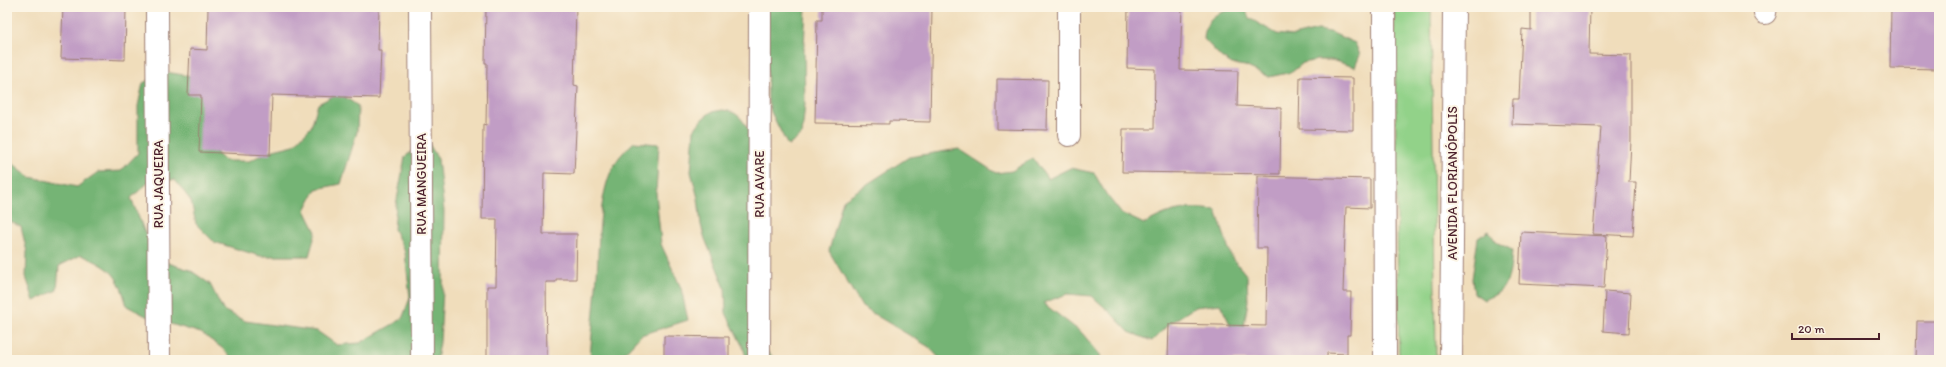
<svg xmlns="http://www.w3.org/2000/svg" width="1946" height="367" viewBox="0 0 1946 367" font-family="Itim,sans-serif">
<rect width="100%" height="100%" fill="#fcf5e5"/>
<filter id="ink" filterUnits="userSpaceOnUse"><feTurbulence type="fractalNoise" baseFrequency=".025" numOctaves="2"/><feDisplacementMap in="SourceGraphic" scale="8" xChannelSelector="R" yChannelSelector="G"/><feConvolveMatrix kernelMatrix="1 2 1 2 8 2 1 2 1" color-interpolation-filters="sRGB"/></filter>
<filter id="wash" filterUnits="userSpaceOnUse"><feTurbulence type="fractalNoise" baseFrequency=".012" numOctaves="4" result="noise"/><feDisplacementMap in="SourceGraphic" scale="16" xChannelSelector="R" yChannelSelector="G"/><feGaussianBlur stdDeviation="0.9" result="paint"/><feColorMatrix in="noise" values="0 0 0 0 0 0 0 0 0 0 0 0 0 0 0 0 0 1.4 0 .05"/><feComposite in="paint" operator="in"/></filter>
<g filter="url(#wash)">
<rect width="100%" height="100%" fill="#f0ddbb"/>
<path fill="#92d289" stroke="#6e785a" d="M 1394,7 L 1431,7 L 1436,360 L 1399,360 Z"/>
<g fill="#75b475" stroke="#606a50">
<path d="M 766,7 L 806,7 L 804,48 L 805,104 L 802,135 L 788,146 L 771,112 L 768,101 Z"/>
<path d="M 1235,9 L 1246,10 L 1249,18 L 1277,34 L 1293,36 L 1318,30 L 1330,32 L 1355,43 L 1360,55 L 1355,67 L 1331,60 L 1317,60 L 1303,63 L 1292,72 L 1269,77 L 1245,66 L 1232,64 L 1221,57 L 1204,39 C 1206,17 1215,13 1235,9 Z"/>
<path d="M 165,72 L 190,76 L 204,94 L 206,143 L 225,161 L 249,161 L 270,151 L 294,145 L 311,127 L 318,104 L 339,93 L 358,106 L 357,132 L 341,184 L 316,189 L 305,210 L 316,232 L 309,256 L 260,256 L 214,242 L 196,224 L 191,201 L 175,180 L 150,181 L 131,198 L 149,243 L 165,262 L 190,270 L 210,284 L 223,310 L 245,321 L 317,331 L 337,345 L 360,343 L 402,319 L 410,298 L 405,252 L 394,229 L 396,205 L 405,157 L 426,139 L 438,159 L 444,211 L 443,290 L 440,342 L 437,360 L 233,360 L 222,348 L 201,333 L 150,318 L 127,306 C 118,274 112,268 81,255 L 59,266 L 57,290 L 34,301 L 26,277 L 27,252 L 21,227 L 7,220 L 7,166 L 11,162 L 30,177 L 77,187 L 98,172 L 121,171 L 138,153 L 138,106 L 143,83 Z"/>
<path d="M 723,110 C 739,112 742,119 750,133 L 763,347 L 776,360 L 747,360 L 743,347 L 726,313 L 725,288 L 705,239 L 701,225 L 698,198 L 691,172 L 694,130 L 702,119 L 711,112 Z"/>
<path d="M 634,142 L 659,144 L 656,193 L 661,244 L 681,288 L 688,320 L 641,335 L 618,360 L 594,360 L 590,357 C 592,330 595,302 597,275 C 599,243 598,186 618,159 C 622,153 629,147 634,142 Z"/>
<path d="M 959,149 L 996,173 L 1012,171 L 1033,158 L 1048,179 L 1070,168 L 1094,173 L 1106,194 L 1121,213 L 1144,224 C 1173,208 1184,207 1216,210 L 1231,256 L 1247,276 L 1248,301 L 1244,325 L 1255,334 L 1231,326 L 1220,304 L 1195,307 L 1169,324 L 1152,341 L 1129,332 L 1112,314 L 1092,296 L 1067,294 L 1043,303 L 1082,333 L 1101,356 L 1098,360 L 941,360 L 929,347 L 862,307 L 829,251 L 843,200 L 909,157 Z"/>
<path d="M 1489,231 L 1496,242 L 1512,250 C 1510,276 1510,290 1484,300 L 1474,293 L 1472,279 L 1478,238 Z"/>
</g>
<g id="blocks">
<g fill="#c19dc5">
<path d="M 63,7 L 126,7 L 125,60 L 61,58 Z"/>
<path d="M 208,7 L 379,7 L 378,50 L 381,50 L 379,98 L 272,95 L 270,155 L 199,152 L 201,95 L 188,95 L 190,49 L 207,50 Z"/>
<path d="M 486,7 L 576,7 L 574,85 L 578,86 L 574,174 L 544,173 L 543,234 L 577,234 L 576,279 L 556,279 L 556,282 L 546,282 L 547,360 L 487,360 L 487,286 L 496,286 L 497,219 L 482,219 L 483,124 L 486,125 L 487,63 L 485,63 Z"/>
<path d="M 822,7 L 932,7 L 930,122 L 889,121 L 889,124 L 815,123 L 817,20 L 822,20 Z"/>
<path d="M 1128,7 L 1182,7 L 1180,70 L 1238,71 L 1237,106 L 1281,108 L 1280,174 L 1122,172 L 1123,129 L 1154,129 L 1155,69 L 1127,68 Z"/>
<path d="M 1531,7 L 1590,7 L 1589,54 L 1631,55 L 1631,141 L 1629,182 L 1636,182 L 1633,236 L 1593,234 L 1601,127 L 1512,124 L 1513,99 L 1519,99 L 1522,29 L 1531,30 Z"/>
<path d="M 1891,7 L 1939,7 L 1939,69 L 1890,68 Z"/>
<path d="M 1300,77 L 1353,78 L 1353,130 L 1299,129 Z"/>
<path d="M 997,79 L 1048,80 L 1047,130 L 997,129 Z"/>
<path d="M 1258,176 L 1370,179 L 1370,208 L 1346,207 L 1343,292 L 1351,292 L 1350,335 L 1347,335 L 1347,354 L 1327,353 L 1327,360 L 1168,360 L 1169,324 L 1266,326 L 1267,248 L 1257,248 Z"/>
<path d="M 1521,232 L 1607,236 L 1604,288 L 1519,284 Z"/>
<path d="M 1605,291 L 1631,293 L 1629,333 L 1603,331 Z"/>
<path d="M 1917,321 L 1939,321 L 1939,360 L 1916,360 Z"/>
<path d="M 664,336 L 729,337 L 729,360 L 664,360 Z"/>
</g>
</g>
</g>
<g filter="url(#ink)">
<use href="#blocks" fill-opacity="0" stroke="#9d7e73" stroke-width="1"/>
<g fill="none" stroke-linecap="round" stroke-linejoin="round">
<defs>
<g id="minor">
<path d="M 157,7 L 159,360"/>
<path d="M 420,7 L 422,360"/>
<path d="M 1069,7 L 1069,135"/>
<path d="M 1384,7 L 1385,360"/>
<path d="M 1765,13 L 1766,7"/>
<path d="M 759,360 L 760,7"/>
<path d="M 1451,360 L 1454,7"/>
</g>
</defs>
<use href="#minor" stroke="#9d7e73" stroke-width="24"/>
<use href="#minor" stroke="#fff" stroke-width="22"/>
</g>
</g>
<g text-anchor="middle" stroke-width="4" stroke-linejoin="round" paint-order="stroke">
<g font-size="13" fill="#4a1f2b" stroke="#fcf5e5">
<text transform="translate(1452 183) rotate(-90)" y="5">AVENIDA FLORIANÓPOLIS</text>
<text transform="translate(158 184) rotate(-90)" y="5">RUA JAQUEIRA</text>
<text transform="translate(421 184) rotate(-90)" y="5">RUA MANGUEIRA</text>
<text transform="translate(759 184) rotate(-90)" y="5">RUA AVARE</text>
</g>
</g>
<rect width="1946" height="367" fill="none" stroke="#fcf5e5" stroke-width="24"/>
<path d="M1792 333v6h87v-6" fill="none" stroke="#4a1f2b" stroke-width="2"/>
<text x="1798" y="333" font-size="12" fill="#4a1f2b" stroke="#fcf5e5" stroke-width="3" paint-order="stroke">20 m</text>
</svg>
